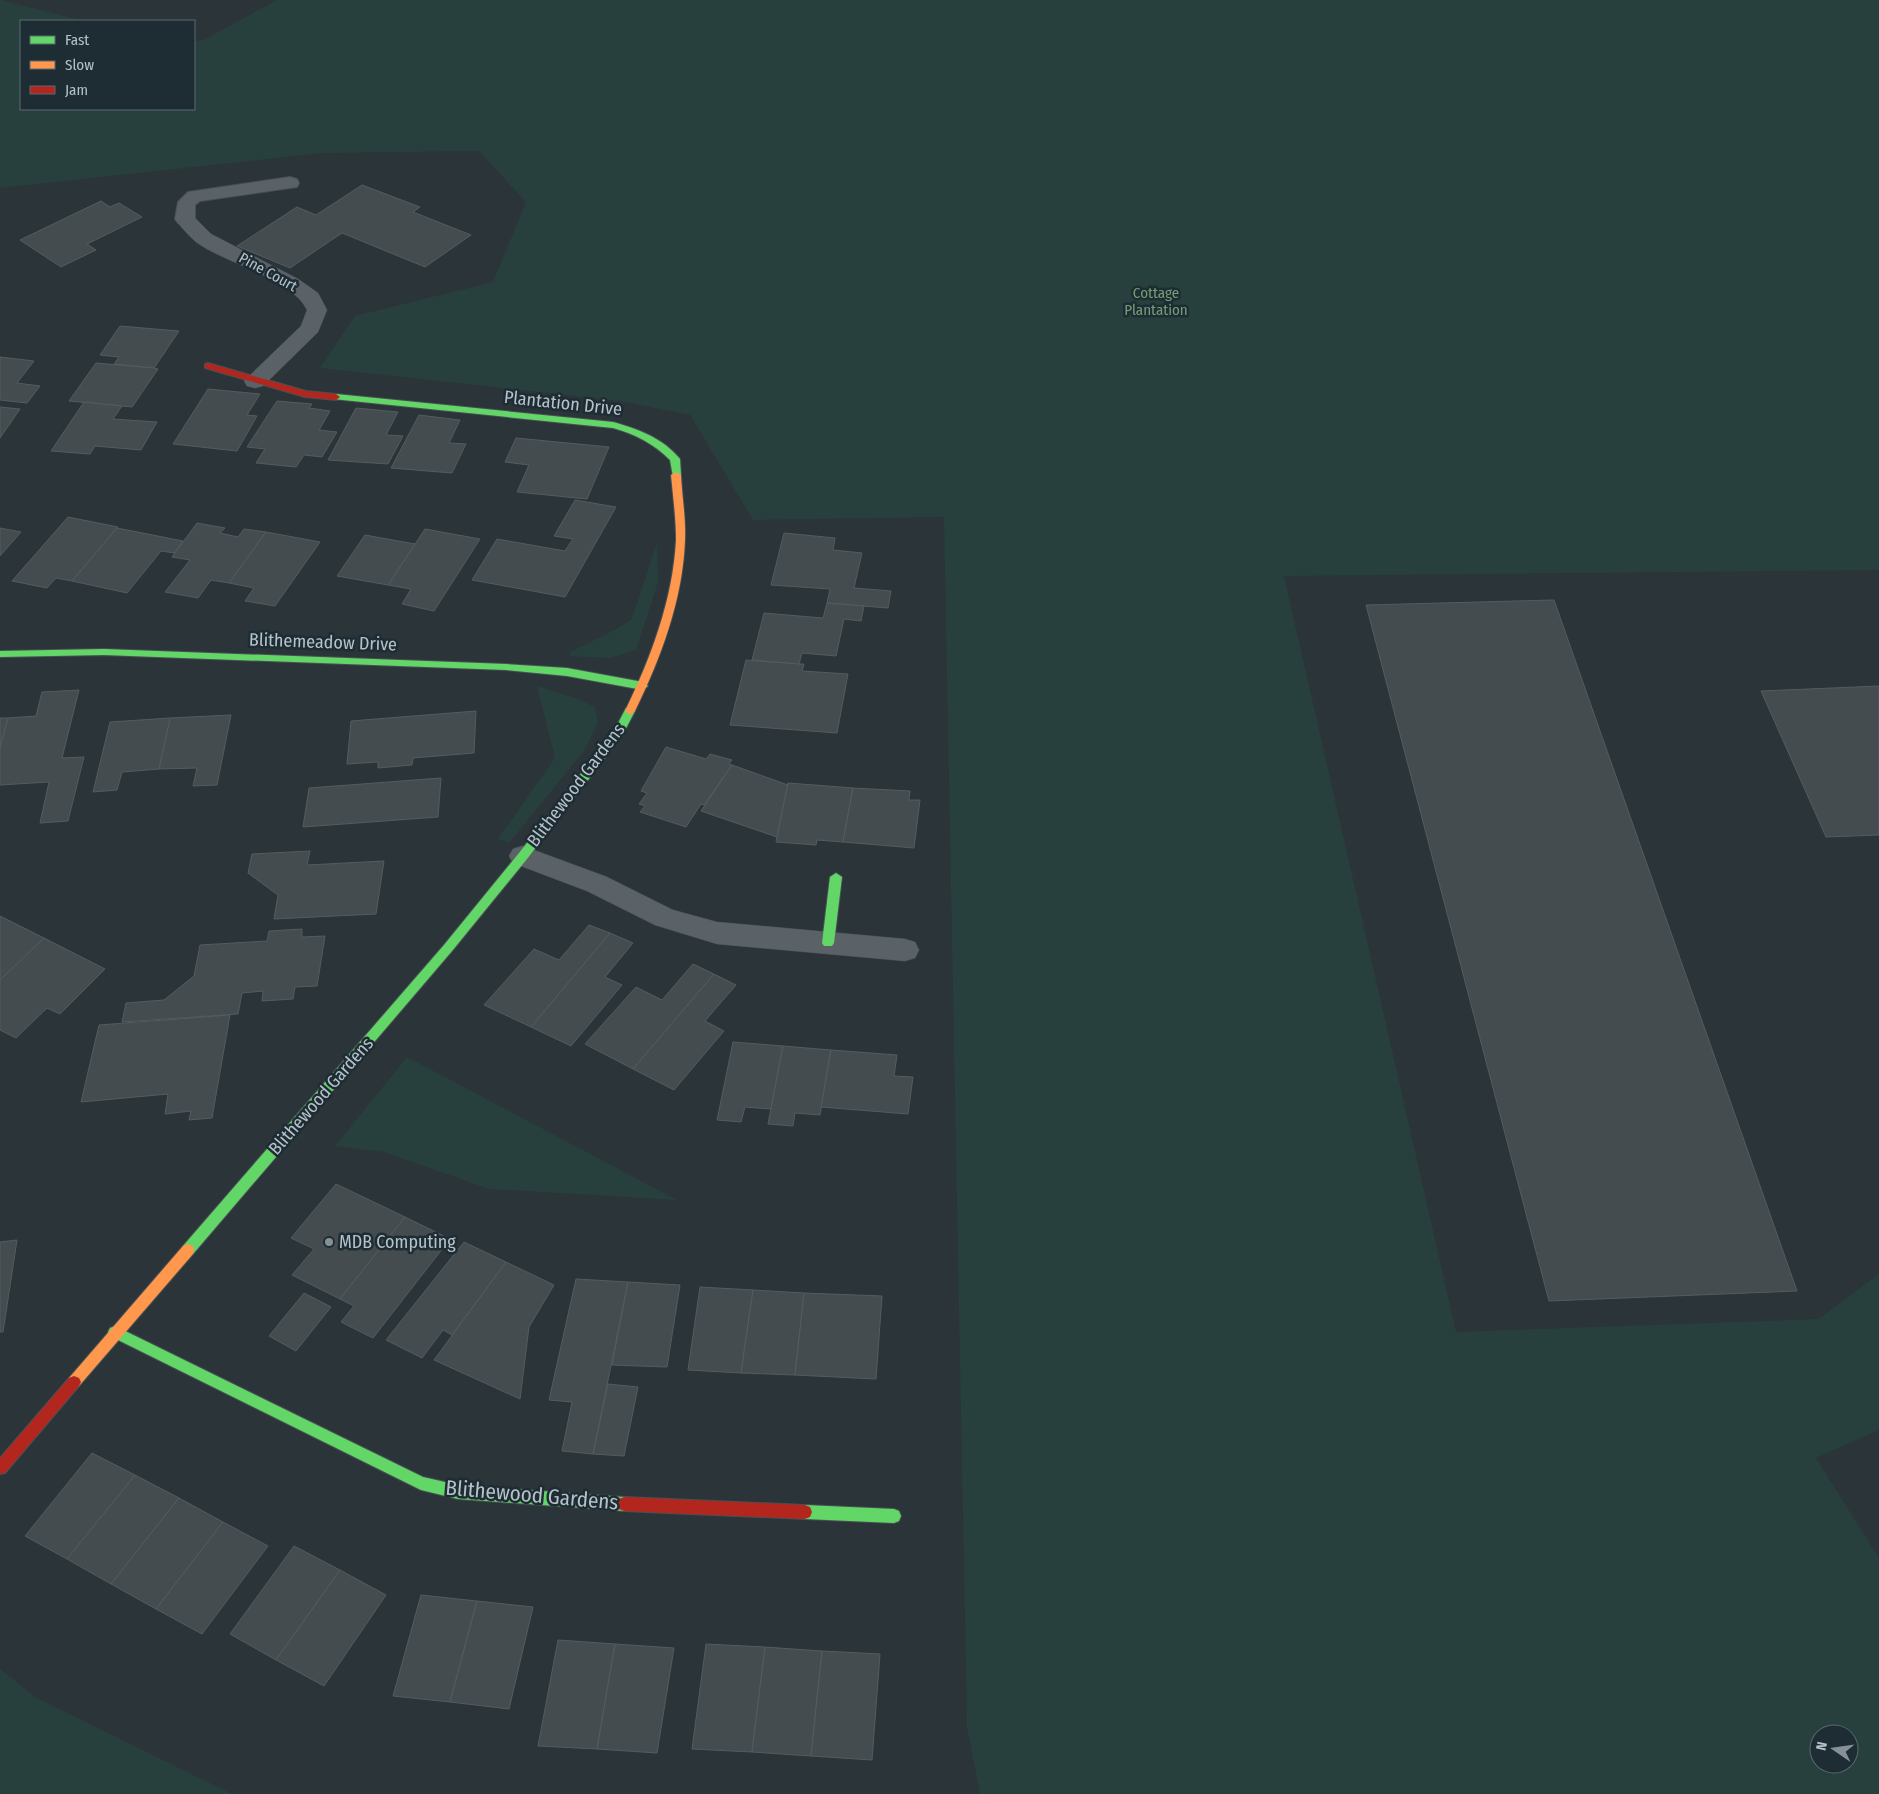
<svg xmlns="http://www.w3.org/2000/svg" width="1879" height="1794" viewBox="0 0 1879 1794" font-family="'Fira Sans Condensed',sans-serif">
<rect width="100%" height="100%" fill="#2b3439"/>
<g fill="#28403d" fill-rule="evenodd">
<path d="M 0,0 L 84,21 L 21,21 L 21,109 L 194,109 L 194,41 L 204,40 L 277,0 L 1879,0 L 1879,570 L 1284,576 L 1456,1332 L 1819,1319 L 1879,1274 L 1879,1430 L 1816,1458 L 1879,1558 L 1879,1794 L 980,1794 L 967,1727 L 944,517 L 753,520 L 690,415 L 621,401 L 320,368 L 355,316 L 493,282 L 526,202 L 479,151 L 322,153 L 0,188 ZM 1819,1734 L 1849,1734 L 1849,1764 L 1819,1764 Z"/>
<path d="M 657,543 L 658,582 L 636,650 L 610,658 L 569,656 L 571,652 L 615,630 L 632,619 Z"/>
<path d="M 537,686 L 578,699 L 595,707 L 598,723 L 584,751 L 509,843 L 498,839 L 555,758 Z"/>
<path d="M 407,1057 L 677,1200 L 489,1189 L 384,1152 L 335,1146 Z"/>
<path d="M 0,1669 L 35,1697 L 232,1794 L 0,1794 Z"/>
</g>
<g fill="#444c50" stroke="#535c61">
<path d="M 362,185 L 420,207 L 413,212 L 471,235 L 425,267 L 342,233 L 290,268 L 237,246 L 297,207 L 316,215 Z"/>
<path d="M 101,201 L 110,207 L 119,203 L 142,217 L 87,244 L 96,250 L 61,267 L 20,240 Z"/>
<path d="M 120,326 L 179,331 L 154,368 L 114,364 L 119,357 L 100,355 Z"/>
<path d="M 0,357 L 34,361 L 17,383 L 40,386 L 27,403 L 0,400 Z"/>
<path d="M 96,363 L 154,368 L 158,369 L 132,407 L 69,401 Z"/>
<path d="M 208,389 L 260,394 L 247,415 L 257,416 L 237,451 L 173,444 Z"/>
<path d="M 277,401 L 312,404 L 309,408 L 330,411 L 319,430 L 337,432 L 322,457 L 304,455 L 296,467 L 256,463 L 265,449 L 247,447 Z"/>
<path d="M 84,402 L 122,406 L 113,419 L 157,422 L 141,450 L 95,446 L 90,454 L 51,451 Z"/>
<path d="M 0,407 L 20,409 L 0,438 Z"/>
<path d="M 356,408 L 398,412 L 386,435 L 403,436 L 388,464 L 328,460 Z"/>
<path d="M 419,415 L 460,420 L 449,443 L 466,444 L 452,473 L 391,468 Z"/>
<path d="M 516,438 L 609,447 L 587,499 L 517,492 L 529,465 L 505,462 Z"/>
<path d="M 575,500 L 616,507 L 565,597 L 472,580 L 497,539 L 565,551 L 573,539 L 554,536 Z"/>
<path d="M 68,517 L 118,527 L 72,581 L 56,578 L 47,588 L 12,581 Z"/>
<path d="M 197,523 L 225,528 L 220,533 L 238,537 L 244,529 L 266,532 L 229,583 L 211,580 L 198,598 L 165,592 L 190,560 L 172,557 Z"/>
<path d="M 0,528 L 21,532 L 0,556 Z"/>
<path d="M 117,528 L 183,541 L 174,553 L 161,551 L 127,593 L 72,581 Z"/>
<path d="M 425,529 L 480,539 L 434,611 L 402,604 L 411,589 L 388,585 Z"/>
<path d="M 266,532 L 320,542 L 275,606 L 245,601 L 254,588 L 229,583 Z"/>
<path d="M 784,533 L 835,538 L 833,550 L 862,553 L 854,588 L 891,591 L 888,608 L 827,603 L 830,589 L 771,585 Z"/>
<path d="M 365,535 L 415,544 L 388,585 L 337,576 Z"/>
<path d="M 1554,600 L 1797,1291 L 1549,1301 L 1366,605 Z"/>
<path d="M 827,603 L 864,606 L 861,621 L 844,619 L 836,656 L 802,653 L 799,664 L 752,660 L 764,613 L 823,618 Z"/>
<path d="M 746,660 L 799,664 L 804,664 L 802,671 L 848,674 L 837,733 L 730,725 Z"/>
<path d="M 1879,686 L 1879,835 L 1826,837 L 1761,691 Z"/>
<path d="M 79,690 L 62,758 L 84,757 L 68,821 L 40,823 L 49,782 L 0,785 L 0,747 L 8,718 L 36,716 L 42,692 Z"/>
<path d="M 476,711 L 474,753 L 413,758 L 412,765 L 378,768 L 378,762 L 347,764 L 351,721 Z"/>
<path d="M 231,715 L 217,785 L 193,786 L 197,768 L 159,769 L 170,718 Z"/>
<path d="M 0,718 L 8,718 L 0,747 Z"/>
<path d="M 170,718 L 159,769 L 122,772 L 117,790 L 93,792 L 110,722 Z"/>
<path d="M 666,747 L 706,759 L 710,754 L 732,760 L 729,764 L 732,765 L 704,805 L 701,804 L 686,827 L 640,812 L 645,806 L 639,804 L 647,793 L 641,791 Z"/>
<path d="M 732,765 L 788,785 L 777,837 L 701,811 Z"/>
<path d="M 441,778 L 438,817 L 303,827 L 309,788 Z"/>
<path d="M 788,783 L 853,788 L 843,842 L 817,840 L 816,845 L 776,842 Z"/>
<path d="M 853,788 L 910,791 L 909,800 L 920,800 L 914,848 L 843,842 Z"/>
<path d="M 310,851 L 307,865 L 384,861 L 376,914 L 274,919 L 278,895 L 248,873 L 252,854 Z"/>
<path d="M 0,916 L 44,938 L 0,980 Z"/>
<path d="M 589,925 L 610,933 L 531,1027 L 484,1005 L 534,949 L 559,960 Z"/>
<path d="M 302,929 L 302,937 L 325,936 L 317,986 L 295,987 L 293,999 L 262,1001 L 263,991 L 242,993 L 238,1014 L 122,1022 L 126,1003 L 164,1000 L 194,976 L 200,945 L 267,941 L 269,931 Z"/>
<path d="M 610,933 L 633,943 L 605,977 L 622,985 L 571,1046 L 531,1027 Z"/>
<path d="M 44,938 L 105,969 L 60,1014 L 47,1008 L 16,1038 L 0,1030 L 0,980 Z"/>
<path d="M 693,964 L 714,974 L 633,1069 L 585,1044 L 636,987 L 662,1000 Z"/>
<path d="M 714,974 L 736,985 L 705,1021 L 724,1031 L 674,1090 L 633,1069 Z"/>
<path d="M 230,1015 L 212,1118 L 189,1120 L 191,1111 L 165,1114 L 168,1094 L 81,1102 L 99,1025 Z"/>
<path d="M 733,1042 L 783,1046 L 771,1109 L 745,1107 L 741,1122 L 717,1120 Z"/>
<path d="M 783,1046 L 831,1050 L 820,1115 L 795,1113 L 793,1126 L 768,1124 Z"/>
<path d="M 831,1050 L 897,1055 L 894,1076 L 913,1077 L 908,1114 L 821,1107 Z"/>
<path d="M 336,1184 L 405,1217 L 340,1299 L 292,1275 L 314,1249 L 291,1238 Z"/>
<path d="M 405,1217 L 450,1239 L 373,1338 L 341,1322 L 354,1306 L 340,1299 Z"/>
<path d="M 17,1240 L 3,1332 L 0,1332 L 0,1242 Z"/>
<path d="M 464,1242 L 506,1262 L 452,1335 L 443,1330 L 422,1358 L 386,1340 Z"/>
<path d="M 506,1262 L 554,1285 L 529,1327 L 520,1399 L 434,1360 Z"/>
<path d="M 576,1279 L 628,1282 L 593,1454 L 562,1451 L 572,1402 L 549,1400 Z"/>
<path d="M 628,1282 L 680,1285 L 667,1367 L 612,1365 Z"/>
<path d="M 700,1287 L 753,1290 L 741,1373 L 688,1370 Z"/>
<path d="M 753,1290 L 804,1293 L 795,1375 L 741,1373 Z"/>
<path d="M 304,1293 L 331,1307 L 296,1351 L 269,1336 Z"/>
<path d="M 804,1293 L 882,1296 L 876,1379 L 795,1375 Z"/>
<path d="M 608,1384 L 638,1387 L 624,1456 L 593,1454 Z"/>
<path d="M 92,1453 L 135,1475 L 67,1559 L 25,1536 Z"/>
<path d="M 135,1475 L 179,1498 L 111,1584 L 67,1559 Z"/>
<path d="M 179,1498 L 223,1522 L 156,1609 L 111,1584 Z"/>
<path d="M 223,1522 L 268,1546 L 202,1634 L 156,1609 Z"/>
<path d="M 294,1546 L 340,1570 L 276,1660 L 230,1634 Z"/>
<path d="M 340,1570 L 386,1595 L 324,1686 L 276,1660 Z"/>
<path d="M 421,1595 L 477,1601 L 450,1702 L 393,1696 Z"/>
<path d="M 477,1601 L 533,1607 L 509,1709 L 450,1702 Z"/>
<path d="M 558,1640 L 615,1644 L 597,1749 L 538,1746 Z"/>
<path d="M 615,1644 L 674,1648 L 657,1753 L 597,1749 Z"/>
<path d="M 706,1644 L 765,1647 L 752,1752 L 692,1749 Z"/>
<path d="M 765,1647 L 822,1651 L 811,1756 L 752,1752 Z"/>
<path d="M 822,1651 L 880,1654 L 872,1760 L 811,1756 Z"/>
</g>
<g fill="none" stroke-linecap="round" stroke-linejoin="round">
<defs>
<path id="lane" d="M 290,177 L 297,179 L 299,183 L 297,187 L 200,201 L 195,205 L 195,219 L 192,223 L 185,225 L 178,223 L 175,219 L 178,202 L 188,192 Z"/>
<g id="street">
<path d="M 185,213 L 192,215 L 211,234 L 298,279 L 318,293 L 327,310 L 318,332 L 263,386 L 255,388 L 247,386 L 244,381 L 301,326 L 307,310 C 292,278 224,263 196,242 C 189,236 181,227 175,219 L 178,215 Z"/>
<path d="M 523,846 L 607,877 L 673,910 L 717,922 L 905,939 L 915,942 L 919,950 L 915,958 L 905,961 L 717,944 L 655,925 L 587,891 L 513,863 L 509,856 L 513,849 Z"/>
</g>
<g id="fast">
<path d="M 336,394 L 613,422 C 638,429 663,438 680,459 L 681,475 L 676,478 L 673,477 L 670,460 C 654,444 635,434 613,428 L 333,399 L 333,395 Z"/>
<path d="M 104,649 L 506,664 L 567,668 L 643,682 L 648,686 L 643,690 L 567,676 L 506,670 L 104,655 L 0,657 L 0,651 Z"/>
<path d="M 630,707 L 635,711 L 622,736 L 527,859 L 452,951 L 193,1254 L 188,1256 L 183,1254 L 182,1250 L 183,1246 L 444,945 L 519,853 L 614,731 L 626,708 Z"/>
<path d="M 836,873 L 842,877 L 834,943 L 832,946 L 824,946 L 822,943 L 830,877 Z"/>
<path d="M 115,1326 L 423,1477 L 458,1485 L 624,1497 L 629,1499 L 631,1504 L 629,1509 L 624,1511 L 458,1499 L 421,1490 L 110,1336 L 108,1332 L 110,1328 Z"/>
<path d="M 805,1505 L 894,1509 L 899,1511 L 901,1516 L 899,1521 L 894,1523 L 805,1519 L 800,1517 L 798,1512 L 800,1507 Z"/>
</g>
<g id="slow">
<path d="M 676,472 L 681,475 C 682,497 686,518 685,540 C 683,599 661,658 635,711 L 630,715 L 625,711 C 651,658 673,599 676,540 C 676,518 673,497 671,475 Z"/>
<path d="M 188,1244 L 193,1246 L 194,1250 L 193,1254 L 79,1386 L 74,1388 L 69,1386 L 67,1382 L 69,1378 L 183,1246 Z"/>
</g>
<g id="jam">
<path d="M 208,363 L 306,391 L 336,394 L 340,397 L 336,400 L 305,397 L 205,368 L 205,364 Z"/>
<path d="M 74,1376 L 79,1378 L 81,1382 L 79,1386 L 5,1473 L 0,1474 L 0,1458 L 69,1378 Z"/>
<path d="M 624,1497 L 805,1505 L 810,1507 L 812,1512 L 810,1517 L 805,1519 L 624,1511 L 619,1509 L 617,1504 L 619,1499 Z"/>
</g>
</defs>
<use href="#lane" stroke="#495054" stroke-width="2"/>
<use href="#street" stroke="#495054" stroke-width="1"/>
<use href="#fast" stroke="#495054" stroke-width="2"/>
<use href="#slow" stroke="#495054" stroke-width="2"/>
<use href="#jam" stroke="#495054" stroke-width="2"/>
<use href="#lane" fill="#5b6267" fill-rule="evenodd"/>
<use href="#street" fill="#5b6267" fill-rule="evenodd"/>
<use href="#fast" fill="#63d668" fill-rule="evenodd"/>
<use href="#slow" fill="#ff974d" fill-rule="evenodd"/>
<use href="#jam" fill="#b3261e" fill-rule="evenodd"/>
</g>
<circle fill="#859097" stroke="#1e2c34" stroke-width="2" cx="329" cy="1242" r="5"/>
<g text-anchor="middle" stroke-width="5" stroke-linejoin="round" paint-order="stroke">
<g font-size="15" fill="#b6c2ca" stroke="#1e2c34">
<text transform="translate(268 272) rotate(29)" y="5">Pine Court</text>
</g>
<g font-size="15" fill="#749f74" stroke="#1e2c34">
<text x="1156" y="298">Cottage<tspan x="1156" dy="17">Plantation</tspan></text>
</g>
<g font-size="18" fill="#b6c2ca" stroke="#1e2c34">
<text transform="translate(563 403) rotate(6)" y="6">Plantation Drive</text>
<text transform="translate(323 642) rotate(2)" y="6">Blithemeadow Drive</text>
<text transform="translate(576 785) rotate(-53)" y="6">Blithewood Gardens</text>
<text transform="translate(321 1096) rotate(-49)" y="6">Blithewood Gardens</text>
</g>
<g font-size="18" fill="#b6c2ca" stroke="#1e2c34" text-anchor="start">
<text x="339" y="1248">MDB Computing</text>
</g>
<g font-size="21" fill="#b6c2ca" stroke="#1e2c34">
<text transform="translate(532 1495) rotate(5)" y="7">Blithewood Gardens</text>
</g>
</g>
<rect x="20" y="20" width="175" height="90" fill="#1e2c34" stroke="#5b6870"/>
<rect x="30" y="36" width="25" height="8" fill="#63d668" stroke="#5b6870"/>
<text x="65" y="45" font-size="15" fill="#b6c2ca">Fast</text>
<rect x="30" y="61" width="25" height="8" fill="#ff974d" stroke="#5b6870"/>
<text x="65" y="70" font-size="15" fill="#b6c2ca">Slow</text>
<rect x="30" y="86" width="25" height="8" fill="#b3261e" stroke="#5b6870"/>
<text x="65" y="95" font-size="15" fill="#b6c2ca">Jam</text>
<g transform="translate(1834 1749) rotate(283)"><circle r="24" fill="#1e2c34" stroke="#5b6870"/>
<path d="M0-4L9 19L0 12L-9 19Z" fill="#859097"/>
<text y="-8" font-size="14" font-weight="bold" text-anchor="middle" fill="#b6c2ca">N</text>
</g>
</svg>
